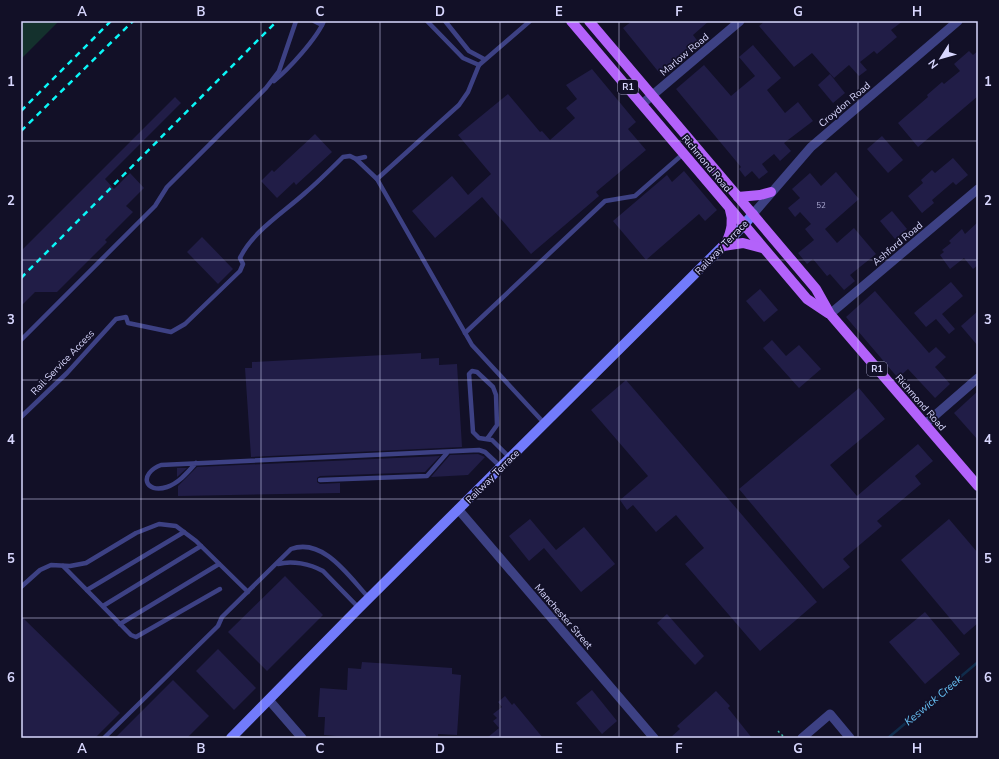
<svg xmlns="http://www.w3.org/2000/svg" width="999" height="759" viewBox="0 0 999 759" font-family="'Nunito Sans',sans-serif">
<rect width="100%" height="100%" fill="#121027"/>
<path fill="#14312d" d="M 21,21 L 59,21 L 21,59 Z"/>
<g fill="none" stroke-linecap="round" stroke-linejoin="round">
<path stroke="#102c4b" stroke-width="2.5" d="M 888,738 L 978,662"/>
</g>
<g fill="#211d47">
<path d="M 632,21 L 709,21 L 693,35 L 699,43 L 661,75 L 623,28 Z"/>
<path d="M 765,21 L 903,21 L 891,30 L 897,37 L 877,54 L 874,51 L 860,62 L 867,70 L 859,76 L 849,65 L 834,78 L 812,53 L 794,67 L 759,26 Z"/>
<path d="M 753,45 L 781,78 L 767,90 L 785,113 L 798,102 L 813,121 L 784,143 L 791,151 L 780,161 L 774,154 L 762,164 L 768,172 L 759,179 L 752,171 L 745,177 L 739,169 L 741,167 L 676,89 L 704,65 L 731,96 L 755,76 L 739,57 Z"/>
<path d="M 969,51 L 973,55 L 978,51 L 978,96 L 918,147 L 898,123 L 928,97 L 927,95 L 942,82 L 944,84 L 960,71 L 954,64 Z"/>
<path d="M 592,69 L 636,122 L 628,129 L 646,150 L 596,192 L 599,196 L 531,254 L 482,197 L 435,238 L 412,211 L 452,176 L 468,195 L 491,174 L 458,135 L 508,94 L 540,132 L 542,131 L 550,140 L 575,118 L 566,108 L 577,99 L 566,85 Z"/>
<path d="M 830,74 L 845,93 L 833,103 L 818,85 Z"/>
<path d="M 175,97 L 181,103 L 105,179 L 114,189 L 130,173 L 144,188 L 126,206 L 133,212 L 105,240 L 107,242 L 57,292 L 35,292 L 21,306 L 21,251 Z"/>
<path d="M 315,134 L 332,152 L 296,185 L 294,182 L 277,198 L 261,181 L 272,170 L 274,172 Z"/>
<path d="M 882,136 L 903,160 L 888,173 L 867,149 Z"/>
<path d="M 953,158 L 968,175 L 956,185 L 953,182 L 932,200 L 934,203 L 922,213 L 908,196 L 923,183 L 921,180 L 932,170 L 935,173 Z"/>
<path d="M 684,171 L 717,210 L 705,221 L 699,214 L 646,260 L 613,221 L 667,175 L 672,182 Z"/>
<path d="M 836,172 L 859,199 L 825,229 L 837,243 L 854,228 L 876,254 L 850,275 L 855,281 L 844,290 L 830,274 L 827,276 L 813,259 L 807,264 L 798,253 L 814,240 L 805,229 L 811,224 L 800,212 L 795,217 L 788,208 L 800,198 L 792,189 L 810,173 L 821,186 Z"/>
<path d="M 892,211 L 907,229 L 895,239 L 880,221 Z"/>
<path d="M 978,222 L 978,265 L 973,269 L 964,258 L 950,269 L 940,255 L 944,252 L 942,250 L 951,243 L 949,241 L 962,229 L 965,234 Z"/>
<path d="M 202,237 L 233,269 L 218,284 L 187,252 Z"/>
<path d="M 951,282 L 963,296 L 942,314 L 955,329 L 949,334 L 936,319 L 926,327 L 914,313 Z"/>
<path d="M 760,289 L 778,310 L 764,322 L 746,301 Z"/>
<path d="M 875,291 L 929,353 L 936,347 L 946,357 L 935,367 L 950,384 L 935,398 L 908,369 L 898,378 L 846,317 Z"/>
<path d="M 978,311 L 978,346 L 961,326 Z"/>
<path d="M 772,340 L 786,356 L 799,345 L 821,369 L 799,388 L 763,348 Z"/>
<path d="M 421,353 L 421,359 L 439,358 L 439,365 L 457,364 L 462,447 L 251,457 L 245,368 L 252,368 L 252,362 Z"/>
<path d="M 626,380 L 817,602 L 760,651 L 685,564 L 704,548 L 676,515 L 656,532 L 633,505 L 627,510 L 620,500 L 648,476 L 591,410 Z"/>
<path d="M 859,388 L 885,419 L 830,465 L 857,496 L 918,444 L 933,461 L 915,476 L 921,484 L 877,521 L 882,526 L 843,559 L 850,567 L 823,589 L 739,489 Z"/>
<path d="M 978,391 L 978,440 L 954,413 Z"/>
<path d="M 478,454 L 485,457 L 468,475 L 431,477 L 450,455 Z"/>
<path d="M 440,456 L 425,472 L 320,476 L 317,478 L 317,482 L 320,484 L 340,483 L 340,493 L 178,496 L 178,486 L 197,467 Z"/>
<path d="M 177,468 L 187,468 L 177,477 Z"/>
<path d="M 530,519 L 556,550 L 584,527 L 615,564 L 581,592 L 544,548 L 529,561 L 509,536 Z"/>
<path d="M 949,519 L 978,553 L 978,623 L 964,635 L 901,560 Z"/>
<path d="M 285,576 L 323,615 L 267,671 L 228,632 Z"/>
<path d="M 925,612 L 960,654 L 925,684 L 889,642 Z"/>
<path d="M 667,614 L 704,656 L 695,665 L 657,623 Z"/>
<path d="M 21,616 L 120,713 L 95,738 L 21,738 Z"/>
<path d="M 218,649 L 256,688 L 234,710 L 196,671 Z"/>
<path d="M 362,662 L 452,668 L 452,674 L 461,675 L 457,735 L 438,734 L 438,738 L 358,738 L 324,735 L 325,717 L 318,717 L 320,688 L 347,690 L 348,668 L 361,669 Z"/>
<path d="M 173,680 L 209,716 L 187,738 L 115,738 Z"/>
<path d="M 592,690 L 617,721 L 602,734 L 576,703 Z"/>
<path d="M 716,691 L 730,706 L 728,708 L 752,738 L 670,738 L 680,729 L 677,726 Z"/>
<path d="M 505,696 L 512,705 L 514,703 L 543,738 L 487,738 L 499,728 L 493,721 L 497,718 L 493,714 L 502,707 L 498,702 Z"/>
</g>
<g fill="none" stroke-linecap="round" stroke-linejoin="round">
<path stroke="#34b6a1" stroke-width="1.5" stroke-dasharray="2 3" stroke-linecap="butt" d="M 778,731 L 785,738"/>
<g stroke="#3d4184" stroke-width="4.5">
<path d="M 314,21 L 322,25"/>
<path d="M 427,21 L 463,58 L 479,65"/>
<path d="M 445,21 L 469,51 L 484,59"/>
<path d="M 530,21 L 479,65 L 468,92 L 459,105 L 377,179 L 472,345 L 545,424"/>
<path d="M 274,81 C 289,69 317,38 324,21"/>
<path d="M 356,159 L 377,179"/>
<path d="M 465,333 L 605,201 L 635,196 L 683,154"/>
<path d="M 21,340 L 155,206 L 167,187 L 266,88 L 279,71 L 296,21"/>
<path d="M 21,417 L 67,373 L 116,319 L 126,317 L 128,323 L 171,332 L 185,324 L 240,271 L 243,264 L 240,258 C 252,232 284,212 305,193 C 318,182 331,169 343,157 L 350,156 L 356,159 L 365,157"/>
<path d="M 487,439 L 497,425 L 496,395 L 493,387 L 477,372 L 472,371 L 469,374 L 473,432 L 479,438 L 492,440 L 510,458"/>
<path d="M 196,463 C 188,472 179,483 167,487 C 145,494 138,474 161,465 L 479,450 L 485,452 L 501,467"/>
<path d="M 320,480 L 427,476 L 447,453"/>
<path d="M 278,564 C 292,560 310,564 323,571 L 359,608"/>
<path d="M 63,566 L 131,635 L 136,637 L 220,589"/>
<path d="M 21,587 L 40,570 L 51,565 L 70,566 L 86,563 L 136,533 L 159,524 L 176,526 L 196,541 L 248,592"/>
<path d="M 87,590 L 184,532"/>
<path d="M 103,606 L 201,546"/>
<path d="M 120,624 L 219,564"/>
<path d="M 104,738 L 218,626 L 222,617 L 291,549 C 324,537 350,578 369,598"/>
</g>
<g stroke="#3d4184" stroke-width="9">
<path d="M 642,104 L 740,21"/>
<path d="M 753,214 L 811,147 L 958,21"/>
<path d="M 830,314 L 978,189"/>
<path d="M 925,424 L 978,378"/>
<path d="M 458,509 L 654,738"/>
<path d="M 269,700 L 302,738"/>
<path d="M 802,738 L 830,714 L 850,738"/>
</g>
<path stroke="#727bfb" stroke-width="10" d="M 231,738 L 359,608 L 743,226 L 753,214"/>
<g stroke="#b362fa" stroke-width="10">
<path d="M 571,21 L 807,299 L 828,313"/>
<path d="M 589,21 L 816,289 L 830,314 L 978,486"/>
<path d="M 738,197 L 760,195 L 771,192"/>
<path d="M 727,241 C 731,231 734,221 730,210"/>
<path d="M 723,246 L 743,243 L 762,248"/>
</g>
<g stroke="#0af6f7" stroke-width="2.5" stroke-dasharray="6 5" stroke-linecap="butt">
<path d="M 21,111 L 111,21"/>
<path d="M 21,131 L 133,21"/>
<path d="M 21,278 L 277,21"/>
</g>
</g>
<path fill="none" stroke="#d8d7fe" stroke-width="1" stroke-opacity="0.55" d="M 141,21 L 141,738M 261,21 L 261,738M 380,21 L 380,738M 500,21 L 500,738M 619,21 L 619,738M 738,21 L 738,738M 858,21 L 858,738M 21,141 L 978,141M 21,260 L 978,260M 21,380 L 978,380M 21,499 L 978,499M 21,618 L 978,618"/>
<g text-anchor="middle" stroke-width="3.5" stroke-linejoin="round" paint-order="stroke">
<g font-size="8" fill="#aaa8d0">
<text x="821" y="208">52</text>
</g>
<g fill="#121027" stroke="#9d9bbe" stroke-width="1">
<rect x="618" y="80" width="20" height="14" rx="3"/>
<rect x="867" y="362" width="20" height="14" rx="3"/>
</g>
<g font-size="9" font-weight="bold" fill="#d8d7fe">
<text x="628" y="90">R1</text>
<text x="877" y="372">R1</text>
</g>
<g font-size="10" fill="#d8d7fe" stroke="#121027">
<text transform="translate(684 54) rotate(-40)" y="4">Marlow Road</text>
<text transform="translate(844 104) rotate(-40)" y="4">Croydon Road</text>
<text transform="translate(707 163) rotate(50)" y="4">Richmond Road</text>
<text transform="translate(897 243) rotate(-40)" y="4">Ashford Road</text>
<text transform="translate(721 247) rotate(-46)" y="4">Railway Terrace</text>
<text transform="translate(62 362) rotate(-46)" y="4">Rail Service Access</text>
<text transform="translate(921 402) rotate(49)" y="4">Richmond Road</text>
<text transform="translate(492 476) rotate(-45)" y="4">Railway Terrace</text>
<text transform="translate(564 616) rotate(49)" y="4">Manchester Street</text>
</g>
<g font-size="11" font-style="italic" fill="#69c5fa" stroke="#121027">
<text transform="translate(933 700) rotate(-40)" y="4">Keswick Creek</text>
</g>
</g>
<rect width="999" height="759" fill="none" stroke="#121027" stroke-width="44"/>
<g transform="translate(941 58) rotate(233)" stroke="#121027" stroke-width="3" paint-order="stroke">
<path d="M0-3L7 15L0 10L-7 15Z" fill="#d8d7fe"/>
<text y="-6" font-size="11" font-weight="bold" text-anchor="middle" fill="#d8d7fe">N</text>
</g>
<rect x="22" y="22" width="955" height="715" fill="none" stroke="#d8d7fe" stroke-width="1.5"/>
<g font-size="13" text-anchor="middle" font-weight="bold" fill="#d8d7fe">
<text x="82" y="16">A</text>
<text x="201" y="16">B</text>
<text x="320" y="16">C</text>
<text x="440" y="16">D</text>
<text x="559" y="16">E</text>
<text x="679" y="16">F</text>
<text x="798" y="16">G</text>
<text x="917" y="16">H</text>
<text x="11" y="86">1</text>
<text x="988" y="86">1</text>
<text x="11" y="205">2</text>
<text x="988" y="205">2</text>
<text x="11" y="324">3</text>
<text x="988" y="324">3</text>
<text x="11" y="444">4</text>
<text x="988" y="444">4</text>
<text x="11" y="563">5</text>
<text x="988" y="563">5</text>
<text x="11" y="682">6</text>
<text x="988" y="682">6</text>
<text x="82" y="753">A</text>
<text x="201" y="753">B</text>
<text x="320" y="753">C</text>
<text x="440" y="753">D</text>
<text x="559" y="753">E</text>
<text x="679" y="753">F</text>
<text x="798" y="753">G</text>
<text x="917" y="753">H</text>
</g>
</svg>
